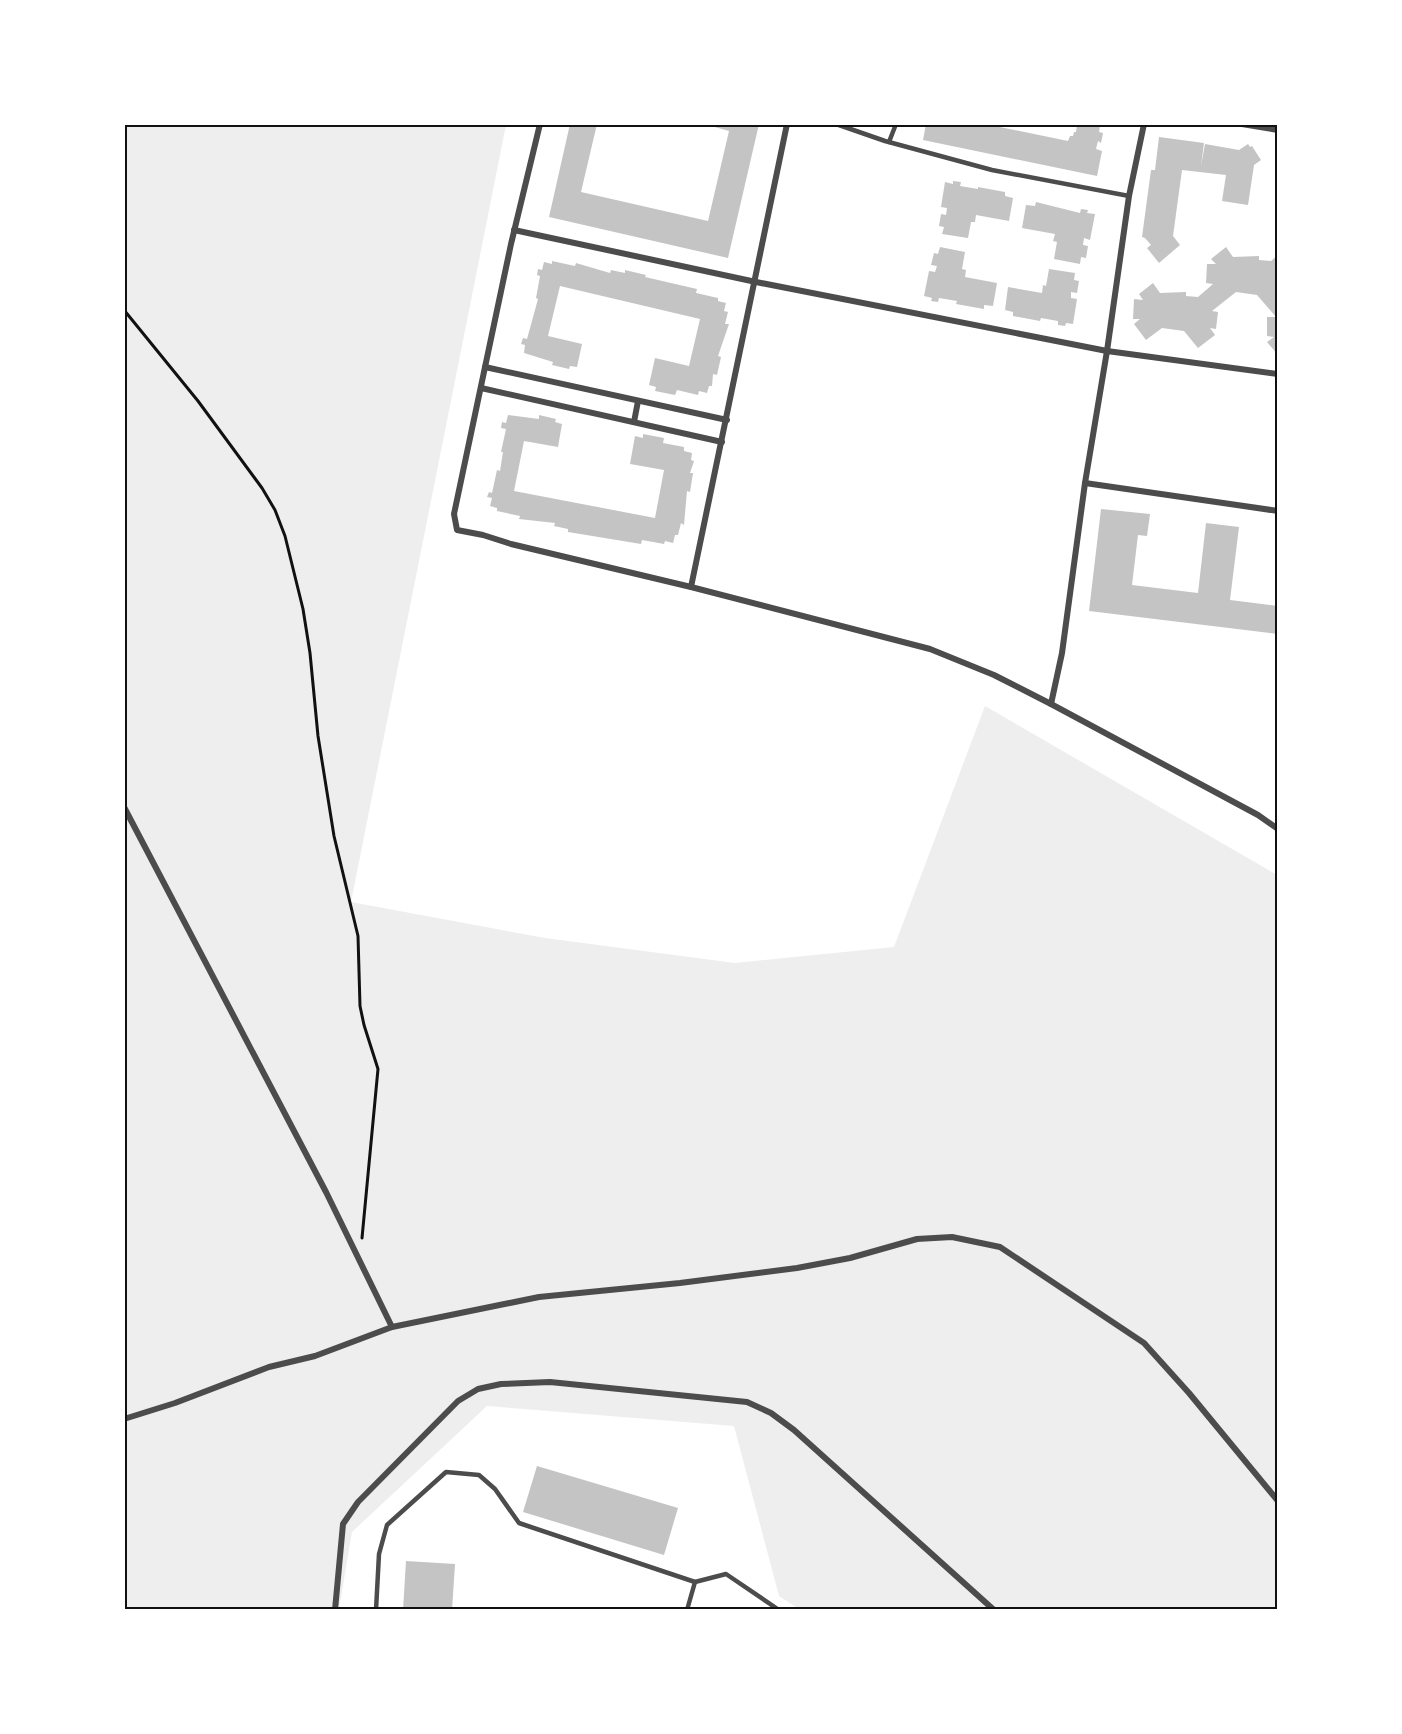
<svg xmlns="http://www.w3.org/2000/svg" width="1402" height="1734" font-family="Helvetica,sans-serif">
<style>
.green{fill:#eee}
.building{fill:#c4c4c4}
.lines{fill:none;stroke-linecap:round;stroke-linejoin:round}
.path{stroke:#111;stroke-width:3}
.service{stroke:#4c4c4c;stroke-width:4.5}
.minor{stroke:#4c4c4c;stroke-width:6}
.neatline{fill:none;stroke:#111;stroke-width:2}
</style>
<rect width="100%" height="100%" fill="#fff"/>
<!-- green -->
<path class="green" d="M125 125H506L351 902 545 938 735 963 894 947 985 706 1277 875V1609H799L779 1596 734 1426 487 1406 352 1532 339 1609 125 1610Z"/>
<!-- building -->
<g class="building">
<path d="M570 124H597L581 192 708 221 729 131 704 124H759L728 258 549 217Z"/>
<path d="M926 124H985L1068 141 1070 136H1073L1074 132H1076L1077 124 1100 125 1099 132 1103 133 1101 143 1098 141 1096 149 1102 151 1097 176 923 140Z"/>
<path d="M1159 137 1204 143 1201 166 1205 144 1239 150 1248 144 1250 147 1252 146 1261 160 1254 165 1248 205 1222 201 1226 175 1182 170 1173 236 1180 245 1159 263 1147 248 1151 245 1145 238 1142 237 1151 170H1155Z"/>
<path d="M953 181 961 182 960 186 978 189V187L1005 192V196L1013 198 1009 221 976 215 975 222H971L968 238 942 234 944 227 939 226 941 214 946 215 947 208 941 207 945 182 953 184Z"/>
<path d="M1036 202 1080 213 1081 209 1088 210 1087 213 1095 214 1090 240 1084 238 1083 245 1088 246 1086 258 1081 257 1080 264 1054 259 1057 242 1053 241 1055 234 1022 228 1026 205 1035 206Z"/>
<path d="M940 247 965 252 962 269 966 270 965 277 997 283 993 306 984 305V309L956 304 957 301 939 298 938 302 931 301 932 298 924 296 929 271 935 272 937 266 931 265 934 253 938 254Z"/>
<path d="M1226 247 1233 257 1259 256V260L1271 261 1278 255V355L1267 342 1274 337 1267 336V317H1276L1257 295 1236 292 1212 311 1218 312 1216 329 1210 328 1215 335 1198 348 1184 331 1162 328 1146 340 1134 324 1140 319H1133L1134 299 1143 300 1139 294 1153 283 1160 293 1186 292V296L1198 297 1213 284 1206 283 1207 264H1216L1211 259Z"/>
<path d="M552 261 575 266 576 263 610 273 611 270 625 273V270L646 275 645 277 697 289 696 293 718 298V301L726 303 724 311 728 312 725 324H729L718 356 721 357 717 375 713 374 712 386H709L707 393 699 391 698 395 677 390 675 395 655 391 656 387 649 385 655 358 689 366 700 319 560 286 548 336 582 344 577 367 570 366 569 369 552 365 553 362 524 353 525 345 521 344 523 338 527 339 538 299 536 298 540 276 537 275 538 269 542 270 544 262 552 264Z"/>
<path d="M1049 269 1075 273 1074 280 1079 281 1077 293 1071 292V298L1077 299 1073 324 1066 323 1065 326 1058 325V321L1041 318 1040 321 1013 316V312L1005 310 1008 287 1042 293 1043 285 1046 286Z"/>
<path d="M508 415 539 419V415L556 419 555 422 562 424 558 447 524 441 514 491 655 518 664 470 630 464 635 436 643 438V434L664 438 663 443 684 447V451L692 453 691 460 694 461 690 473H693L690 492 687 491 684 525 681 523 678 535H675L673 543 665 541 664 544 642 540 641 544 568 532V529L554 526 555 523 519 519 520 516 497 511V508L490 506 492 498 487 497 489 492 492 493 497 470 500 471 503 452H501L506 429 501 428 502 422 506 423Z"/>
<path d="M1101 509 1150 514 1147 536 1138 535 1132 585 1198 593 1206 523 1239 527 1230 600 1278 606V634L1089 611Z"/>
<path d="M537 1466 678 1508 664 1555 523 1512Z"/>
<path d="M406 1561 455 1564 452 1610H403Z"/>
</g>
<g class="lines">
<!-- path -->
<path class="path" d="M124 310 198 401 262 488 275 510 285 536 303 609 310 653 318 736 334 836 358 936 360 1006 364 1025 378 1069 362 1238"/>
<!-- service -->
<g class="service">
<path d="M836 124 885 141 992 170 1129 196"/>
<path d="M889 142 896 124"/>
<path d="M376 1610 379 1554 387 1525 446 1472 479 1475 495 1489 519 1523 695 1582 726 1574 779 1610"/>
<path d="M687 1610 695 1582"/>
</g>
<!-- minor -->
<g class="minor">
<path d="M540 124 511 244 454 514 457 530 483 535 511 544 691 587 930 649 994 675 1051 704 1258 815 1278 829"/>
<path d="M1242 124 1278 130"/>
<path d="M514 230 756 282 1107 351 1278 374"/>
<path d="M485 367 727 420"/>
<path d="M481 388 722 442"/>
<path d="M634 422 638 401"/>
<path d="M1085 483 1278 511"/>
<path d="M691 587 787 124"/>
<path d="M1051 704 1062 653 1085 483 1107 351 1129 196 1144 124"/>
<path d="M124 807 326 1192 392 1327"/>
<path d="M124 1419 175 1403 269 1367 315 1356 392 1327 539 1297 680 1283 797 1268 850 1258 917 1239 952 1237 1000 1247 1144 1343 1189 1393 1278 1501"/>
<path d="M335 1610 343 1524 358 1502 458 1401 478 1389 501 1384 550 1382 747 1402 771 1413 794 1430 994 1610"/>
</g>
</g>
<!-- border -->
<rect width="1402" height="1734" fill="none" stroke="#ffffff" stroke-width="252"/>
<rect x="126" y="126" width="1150" height="1482" class="neatline"/>
</svg>
